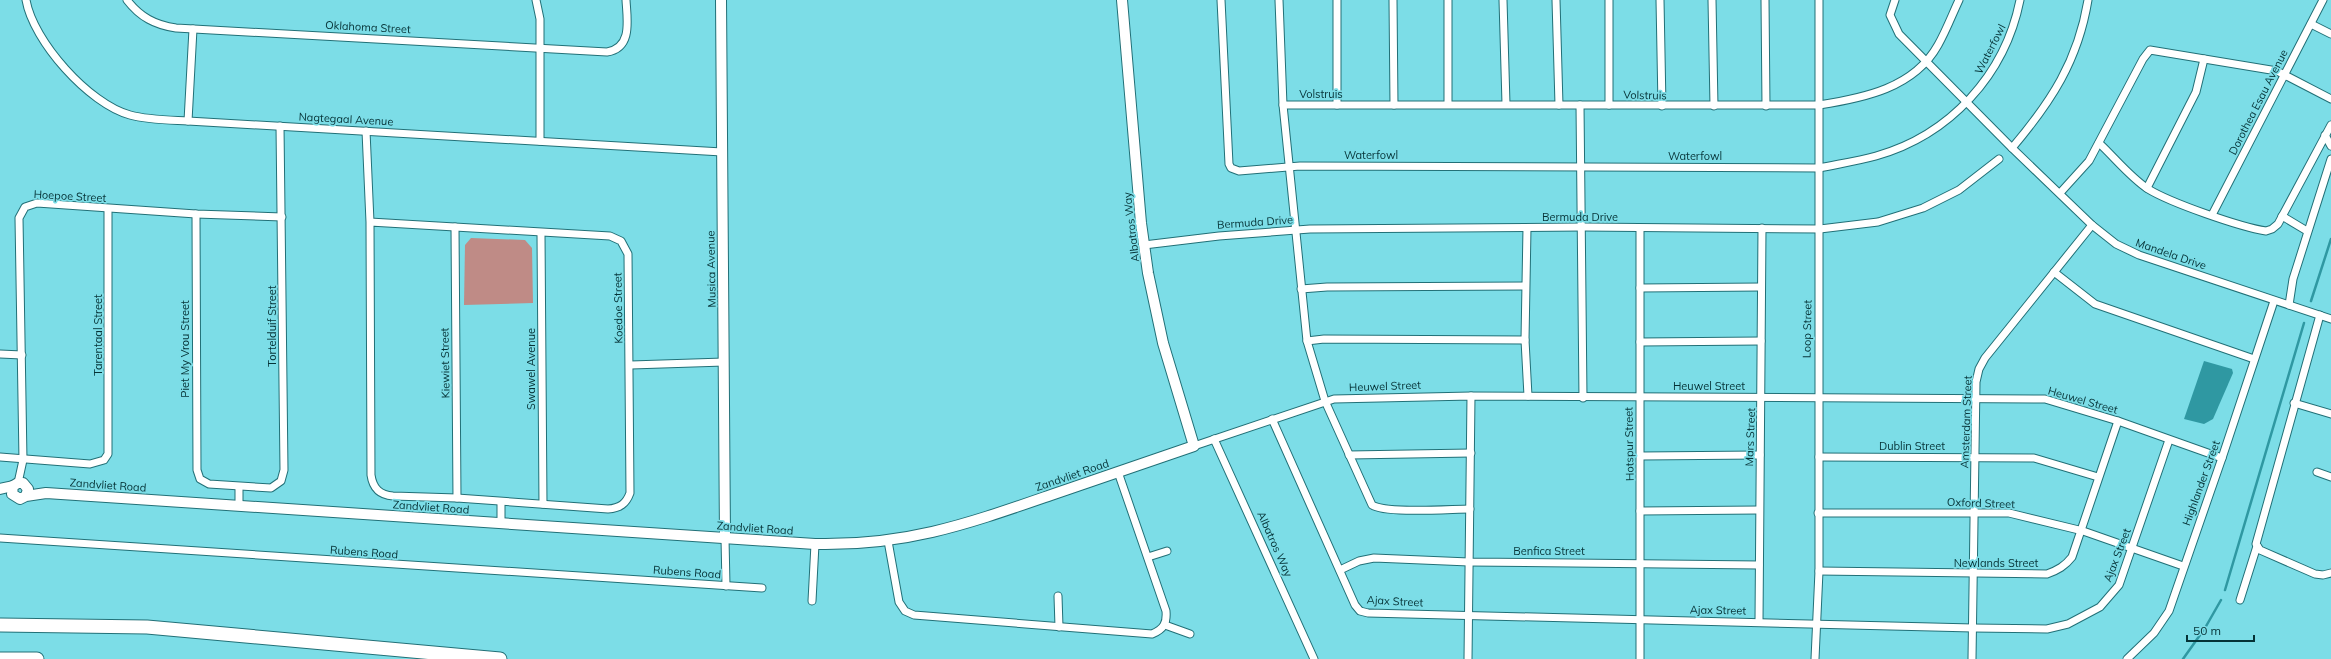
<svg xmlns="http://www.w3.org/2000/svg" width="2331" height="659" font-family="Mulish,sans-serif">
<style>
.green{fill:#bf8b86}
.water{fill:#2f98a2}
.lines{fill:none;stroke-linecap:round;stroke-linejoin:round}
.stream{stroke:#2f98a2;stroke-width:2.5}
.street-casing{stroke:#227077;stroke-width:9}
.secondary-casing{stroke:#227077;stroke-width:12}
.highway-casing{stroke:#227077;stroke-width:15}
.street{stroke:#fff;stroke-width:7}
.secondary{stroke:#fff;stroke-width:10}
.highway{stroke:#fff;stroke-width:13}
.labels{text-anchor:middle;stroke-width:3.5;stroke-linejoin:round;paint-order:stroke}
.street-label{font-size:11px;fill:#053236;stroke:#7cdde7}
</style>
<rect width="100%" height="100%" fill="#7cdde7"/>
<!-- green -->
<path class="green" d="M471 238 525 240 532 248 533 303 464 305 465 245Z"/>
<!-- water -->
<path class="water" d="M2204 361 2232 369 2233 373 2213 419 2204 424 2184 419Z"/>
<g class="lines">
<!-- stream -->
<g class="stream">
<path d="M2311 301 2331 239"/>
<path d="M2225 590 2304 323"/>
<path d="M2183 659 2205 628 2221 600"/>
</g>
<defs>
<g id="street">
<path d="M26 0C33 41 89 104 130 115 148 120 169 120 188 121L722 152"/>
<path d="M127 0C140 17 155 25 176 28L607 52C633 48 627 19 626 0"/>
<path d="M536 0 540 19V141"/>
<path d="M1221 0 1229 164 1231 168 1239 171 1300 166 1819 168C1838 164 1858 161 1876 156 1950 135 2005 75 2020 0"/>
<path d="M1279 0 1283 105 1307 341 1325 401 1372 505C1386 514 1451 509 1470 509"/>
<path d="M1393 0 1394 105"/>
<path d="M1448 0V104"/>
<path d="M1503 0 1506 104"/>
<path d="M1556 0 1559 105"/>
<path d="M1609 0V105"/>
<path d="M1660 0 1662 106"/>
<path d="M1712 0 1714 106"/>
<path d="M1765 0 1766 106"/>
<path d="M1895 0 1890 15 1899 34 2012 148 2092 225 2116 244 2139 255 2331 319"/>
<path d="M2311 24 2331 34"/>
<path d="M1283 105H1819C1864 98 1914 88 1938 45 1946 31 1952 15 1959 0"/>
<path d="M1337 105V0"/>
<path d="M1580 105 1583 398"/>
<path d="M188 121 193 29"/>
<path d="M366 131 370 222 371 475C373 489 380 495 393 496L457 498 608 509C620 508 626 504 630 493L628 254 621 241 610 236 370 222"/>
<path d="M2325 135 2331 146"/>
<path d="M2099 143C2115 158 2130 177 2148 189 2171 203 2240 227 2266 231L2272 229 2278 224 2331 125"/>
<path d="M2012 148C2051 102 2078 61 2088 0"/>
<path d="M2147 188 2196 92 2204 59"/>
<path d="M2060 193 2089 161 2143 59 2150 50 2277 71 2331 99"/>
<path d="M196 214 197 470 200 479 209 484 271 488 281 481 284 470 280 126"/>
<path d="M2212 215 2323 0"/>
<path d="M2282 216 2307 231"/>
<path d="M455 227 457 498"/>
<path d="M1527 228 1525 340 1528 396"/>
<path d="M541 234 543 504"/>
<path d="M1144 245 1219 236 1310 229 1583 227 1820 229 1878 222 1923 208 1959 190 1999 159"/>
<path d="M2054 272 2095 304 2254 359"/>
<path d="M1640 288 1761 287"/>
<path d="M1301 289 1327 287 1525 286"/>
<path d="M2289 305 2293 279 2331 159"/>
<path d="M2320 315 2256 544 2260 550 2315 574 2323 575 2331 573"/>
<path d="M1307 341 1324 339 1525 340"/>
<path d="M1640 342 1761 341"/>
<path d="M0 354 22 355"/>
<path d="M631 365 724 362"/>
<path d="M2294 403 2331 414"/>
<path d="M1272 419 1355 605 1360 611 1368 613 1973 628 2047 629 2068 624 2100 607 2119 585 2169 440"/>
<path d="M1214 439 1314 659"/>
<path d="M1194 446 1334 399 1471 396 2045 399 2118 421 2222 458"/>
<path d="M1349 455 1471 453"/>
<path d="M1641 456 1760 455"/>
<path d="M0 457 90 464 104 460 108 454V209"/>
<path d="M1819 457 2034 458 2098 477"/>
<path d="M2317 472 2331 477"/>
<path d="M18 483 23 460 19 218 25 207 37 203 196 214 282 217"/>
<path d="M501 502V523"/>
<path d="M239 506V487"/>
<path d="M1640 511 1759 510"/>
<path d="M1818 513H2009L2083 531 2183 566"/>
<path d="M0 538 762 588"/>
<path d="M725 538 726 586"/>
<path d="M888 541 899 602 905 611 914 615 1152 634C1164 629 1167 623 1166 611L1118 472"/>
<path d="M1148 557 1167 551"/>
<path d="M1340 570 1359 561 1374 558 1469 562 1759 565"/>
<path d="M1819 571 2047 574C2058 570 2065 566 2072 557L2118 421"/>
<path d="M1058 596 1059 627"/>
<path d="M2240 600 2257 546"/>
<path d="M812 601 815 544"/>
<path d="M1759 622 1762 228"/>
<path d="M1165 625 1190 634"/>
<path d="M1468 659 1471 396"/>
<path d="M1640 659V228"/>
<path d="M1815 659 1819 571V0"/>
<path d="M1972 659 1976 382 1979 369 1985 358 2092 225"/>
<path d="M2127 659 2154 633 2169 611 2222 458 2274 301"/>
</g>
<g id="secondary">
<path d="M721 0 725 538"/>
<path d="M0 489 13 486"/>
<path d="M26 496 28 489 23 483H18L13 486 12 494 20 499 26 496 46 493 815 544C906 546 967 524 1051 495 1099 479 1146 462 1194 446L1163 343 1148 273 1141 223 1122 0"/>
</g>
<g id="highway">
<path d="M0 625 147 627 500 659"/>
<path d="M0 659H37"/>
</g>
</defs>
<!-- street casing -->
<use href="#street" class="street-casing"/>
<!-- secondary casing -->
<use href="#secondary" class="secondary-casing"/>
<!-- highway casing -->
<use href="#highway" class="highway-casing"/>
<!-- street -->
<use href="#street" class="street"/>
<!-- secondary -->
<use href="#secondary" class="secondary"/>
<!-- highway -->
<use href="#highway" class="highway"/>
</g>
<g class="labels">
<!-- street labels -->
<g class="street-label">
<text transform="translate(368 27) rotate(3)" y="4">Oklahoma Street</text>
<text transform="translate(1990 49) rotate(-63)" y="4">Waterfowl</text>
<text x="1321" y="98">Volstruis</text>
<text transform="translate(1645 95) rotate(1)" y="4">Volstruis</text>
<text transform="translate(2258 102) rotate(-63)" y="4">Dorothea Esau Avenue</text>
<text transform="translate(346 119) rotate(3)" y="4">Nagtegaal Avenue</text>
<text x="1371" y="159">Waterfowl</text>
<text x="1695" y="160">Waterfowl</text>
<text transform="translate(70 196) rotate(3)" y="4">Hoepoe Street</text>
<text x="1580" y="221">Bermuda Drive</text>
<text transform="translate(1255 222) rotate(-4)" y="4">Bermuda Drive</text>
<text transform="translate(1131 227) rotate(-97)" y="4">Albatros Way</text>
<text transform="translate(2171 254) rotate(19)" y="4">Mandela Drive</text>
<text transform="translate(711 269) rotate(-91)" y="4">Musica Avenue</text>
<text transform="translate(618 308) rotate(-91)" y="4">Koedoe Street</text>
<text transform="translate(272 326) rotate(-90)" y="4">Tortelduif Street</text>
<text transform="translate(1807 329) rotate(-89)" y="4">Loop Street</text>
<text transform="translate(98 335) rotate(-90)" y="4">Tarentaal Street</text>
<text transform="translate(185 349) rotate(-90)" y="4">Piet My Vrou Street</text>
<text transform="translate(445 363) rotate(-91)" y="4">Kiewiet Street</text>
<text transform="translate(531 369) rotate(-90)" y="4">Swawel Avenue</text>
<text transform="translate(1385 386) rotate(-2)" y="4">Heuwel Street</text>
<text x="1709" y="390">Heuwel Street</text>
<text transform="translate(2083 400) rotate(16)" y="4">Heuwel Street</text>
<text transform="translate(1966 422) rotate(-88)" y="4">Amsterdam Street</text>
<text transform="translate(1750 437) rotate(-88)" y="4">Mars Street</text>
<text transform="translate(1629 444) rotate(-91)" y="4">Hotspur Street</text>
<text x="1912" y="450">Dublin Street</text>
<text transform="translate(1072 475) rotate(-19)" y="4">Zandvliet Road</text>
<text transform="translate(2201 483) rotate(-70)" y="4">Highlander Street</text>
<text transform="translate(108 485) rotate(4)" y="4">Zandvliet Road</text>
<text transform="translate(1981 503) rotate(2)" y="4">Oxford Street</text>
<text transform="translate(431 507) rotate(4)" y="4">Zandvliet Road</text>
<text transform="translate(755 528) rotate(4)" y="4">Zandvliet Road</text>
<text transform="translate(1275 544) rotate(66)" y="4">Albatros Way</text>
<text x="1549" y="555">Benfica Street</text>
<text transform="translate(364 552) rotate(4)" y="4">Rubens Road</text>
<text transform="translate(2117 555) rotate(-69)" y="4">Ajax Street</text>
<text x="1996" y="567">Newlands Street</text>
<text transform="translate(687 572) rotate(4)" y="4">Rubens Road</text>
<text transform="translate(1395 601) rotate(3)" y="4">Ajax Street</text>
<text transform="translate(1718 610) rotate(1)" y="4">Ajax Street</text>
</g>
</g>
<!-- scale -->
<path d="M2187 635v6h67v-6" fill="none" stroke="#053236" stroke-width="2"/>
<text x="2193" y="635" font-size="12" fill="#053236" stroke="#7cdde7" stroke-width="3" paint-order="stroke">50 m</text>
</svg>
